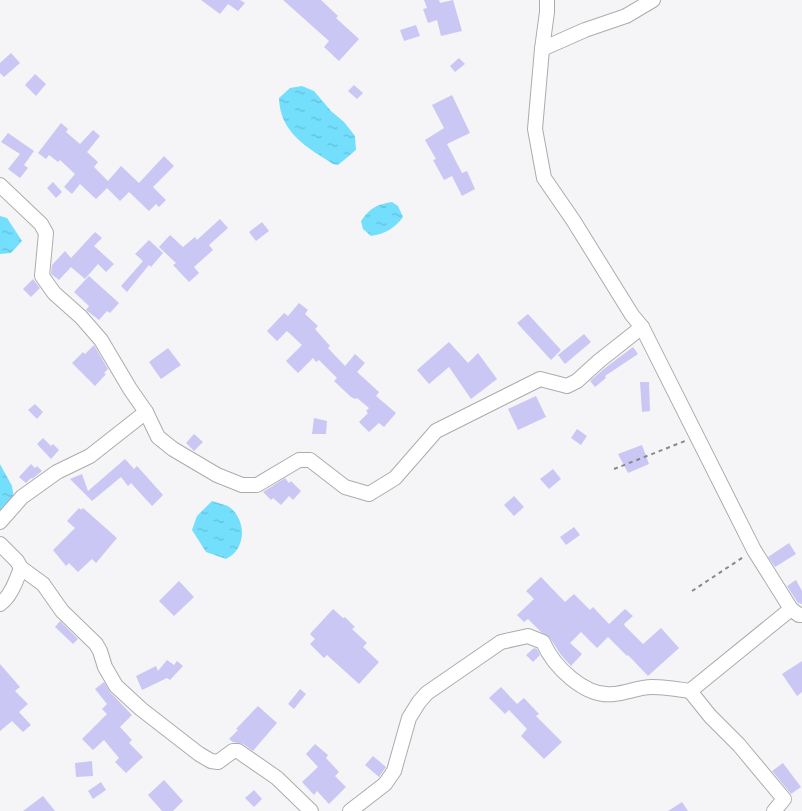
<svg xmlns="http://www.w3.org/2000/svg" width="802" height="811" font-family="Barlow,sans-serif">
<style>
.water{fill:url(#water-ripples)}
.building{fill:#cac7f5}
.lines{fill:none;stroke-linecap:round;stroke-linejoin:round}
.minor-casing{stroke:#acacad;stroke-width:16}
.path{stroke:#89898a;stroke-width:2;stroke-dasharray:4 4;stroke-linecap:butt}
.minor{stroke:#fff;stroke-width:14}
</style>
<defs>
<pattern id="water-ripples" width="26" height="14" patternUnits="userSpaceOnUse" patternTransform="scale(1.25)"><rect width="26" height="14" fill="#73dffc"/><path d="M2 4q2-2 4 0t4 0M15 11q2-2 4 0t4 0" fill="none" stroke="#63bed7"/></pattern>
</defs>
<rect width="100%" height="100%" fill="#f5f5f7"/>
<!-- water -->
<g class="water">
<path d="M302 86 314 91 331 111 344 122 355 136 356 150 338 165 333 164C307 147 280 133 279 98L290 88Z"/>
<path d="M392 202 398 206 403 217C395 228 385 234 371 236L363 229 361 221C371 207 376 205 392 202Z"/>
<path d="M0 216 7 218 22 241 11 253 0 254Z"/>
<path d="M0 464 12 486 14 499 0 512Z"/>
<path d="M212 501C217 503 223 504 228 506 247 519 247 549 226 559L206 552 192 530 197 516Z"/>
</g>
<!-- building -->
<g class="building">
<path d="M201 0H240L245 3 238 11 228 4 220 14Z"/>
<path d="M283 0H321L338 16 336 18 359 39 339 61 324 47 329 41Z"/>
<path d="M424 0H439L440 3 453 0 462 31 441 36 437 20 428 23 423 9 427 8Z"/>
<path d="M416 25 420 36 404 41 400 30Z"/>
<path d="M11 53 20 63 4 77 0 73V63Z"/>
<path d="M459 58 465 64 455 72 450 66Z"/>
<path d="M35 74 46 84 36 96 25 85Z"/>
<path d="M354 85 363 93 357 99 348 91Z"/>
<path d="M452 95 470 133 447 144 462 173 467 171 475 189 462 196 452 176 444 180 433 160 436 159 425 140 444 128 432 105Z"/>
<path d="M61 123 68 129 66 132 80 144 93 130 100 136 87 152 98 162 94 167 108 181 121 166 139 183 164 156 174 166 153 187 166 200 159 207 156 204 149 211 129 192 120 201 107 188 96 199 80 184 72 194 64 187 75 174 60 160 58 162 49 155 46 159 38 153Z"/>
<path d="M8 133 34 151 24 165 28 168 20 178 8 169 20 154 1 142Z"/>
<path d="M53 182 62 192 56 198 47 188Z"/>
<path d="M220 219 228 228 209 245 213 250 194 267 199 273 189 282 173 265 176 263 159 247 170 235 183 247 195 237 197 240Z"/>
<path d="M262 222 269 231 256 241 249 232Z"/>
<path d="M95 232 102 238 94 246 114 264 106 272 98 264 85 279 71 267 59 280 51 274 52 265 65 251 71 258Z"/>
<path d="M149 240 163 253 151 267 149 265 127 292 121 286 143 261 135 254Z"/>
<path d="M89 276 119 303 110 313 107 311 99 320 86 310 89 306 74 292Z"/>
<path d="M33 279 40 288 31 297 23 289Z"/>
<path d="M299 303 308 310 305 314 318 326 315 329 330 346 328 348 345 366 355 354 365 363 357 372 379 392 376 396 396 413 384 427 379 423 369 432 359 422 368 413 366 411 369 408 357 398 355 399 351 397 334 381 337 378 319 360 316 362 313 358 298 373 286 361 302 345 287 331 277 341 267 331 284 313 288 316Z"/>
<path d="M528 314 561 350 551 360 517 323Z"/>
<path d="M584 334 591 342 565 364 558 355Z"/>
<path d="M449 342 468 363 478 353 497 379 471 399 449 367 429 384 417 370Z"/>
<path d="M94 345 108 369 104 373 106 374 95 386 72 363 83 352 85 354Z"/>
<path d="M633 347 638 354 605 376 606 378 595 387 590 381 605 368Z"/>
<path d="M168 348 181 365 161 379 149 362Z"/>
<path d="M640 382H649L650 411 642 412Z"/>
<path d="M536 396 546 417 518 430 508 409Z"/>
<path d="M35 404 43 412 37 419 28 410Z"/>
<path d="M314 418 327 421 326 434H312Z"/>
<path d="M577 429 587 436 581 445 571 438Z"/>
<path d="M194 434 203 442 194 451 186 443Z"/>
<path d="M43 438 51 446 53 444 59 450 51 459 37 444Z"/>
<path d="M642 445 649 464 628 473 618 454Z"/>
<path d="M125 459 134 469 137 466 163 495 152 506 131 483 128 486 121 477 92 501 70 479 82 474 88 491Z"/>
<path d="M31 464 35 468 37 466 42 471 32 479 31 478 26 483 19 477Z"/>
<path d="M553 469 561 479 549 489 540 479Z"/>
<path d="M285 478 289 483 291 481 301 491 293 500 289 496 281 505 273 498 271 500 263 492Z"/>
<path d="M514 496 524 507 514 516 504 505Z"/>
<path d="M79 508 81 510 83 508 117 538 96 563 92 559 78 572 69 563 66 566 53 550 75 528 67 521Z"/>
<path d="M574 527 580 535 566 545 560 537Z"/>
<path d="M789 543 796 554 775 567 768 557Z"/>
<path d="M541 577 565 602 574 594 590 610 593 607 609 624 625 609 633 616 624 624 625 626 643 644 661 628 679 648 648 676 628 655 627 656 608 637 597 648 581 632 570 643 582 654 571 666 561 655 550 638 541 632 528 619 524 622 517 615 534 599 526 591Z"/>
<path d="M796 580 802 591V604L798 603 787 586Z"/>
<path d="M179 581 194 597 174 616 159 601Z"/>
<path d="M333 609 343 618 345 617 355 627 352 629 367 643 363 647 379 662 359 684 327 655 324 658 310 644 315 639 310 634Z"/>
<path d="M60 621 78 639 73 644 55 627Z"/>
<path d="M534 648 537 649 540 655 533 662 526 655Z"/>
<path d="M167 660 174 665 177 661 183 666 170 680 167 678 142 690 136 676 156 666 158 671Z"/>
<path d="M802 661V692L797 696 782 674Z"/>
<path d="M0 664 20 687 15 691 28 704 19 712 31 725 23 732 12 721 0 731Z"/>
<path d="M104 682 110 692 132 715 120 727 132 740 129 743 143 757 126 773 115 762 119 758 104 740 93 750 82 739 107 714 102 709 107 704 95 689Z"/>
<path d="M501 687 517 704 524 698 539 714 536 716 562 742 544 759 521 736 527 729 509 710 505 714 489 698Z"/>
<path d="M300 689 306 694 294 709 288 704Z"/>
<path d="M258 706 277 723 253 751 243 744 233 742 229 739 238 730 236 729Z"/>
<path d="M315 744 328 755 326 758 339 772 335 776 346 787 329 804 317 791 314 795 302 782 318 767 306 754Z"/>
<path d="M373 756 386 767 379 777 365 765Z"/>
<path d="M92 761 93 776 76 777 75 763Z"/>
<path d="M783 763 801 787 791 794 772 771Z"/>
<path d="M164 780 183 801 173 811H162L148 795Z"/>
<path d="M101 782 106 790 93 799 88 791Z"/>
<path d="M254 790 262 799 254 807 245 798Z"/>
<path d="M43 796 55 811H23Z"/>
<path d="M682 802 688 811H668Z"/>
</g>
<g class="lines">
<defs>
<g id="minor">
<path d="M653 0 626 16 585 30 542 49 535 129 544 178 573 220 632 315 642 327 754 550 791 609 799 615H802"/>
<path d="M542 49 547 12V0"/>
<path d="M0 185 41 224 46 233 42 276 54 293 81 317 101 340 130 389 146 412 158 437 173 449 217 475 242 485H257L299 460H310L345 487 369 494 395 478 436 431 540 379 567 386 577 381 599 361 642 327"/>
<path d="M0 522 22 497 57 472 90 456 146 412"/>
<path d="M0 544 17 561 21 568"/>
<path d="M0 604C11 596 16 581 21 568L43 584 62 611 96 644 100 651 105 667 116 686 141 709 199 754 211 761 218 762 233 751H238L277 778 311 811"/>
<path d="M350 811 385 784 394 771 409 718 419 702 427 693 501 642 528 636 543 642C553 666 585 698 614 694 626 693 639 687 652 687 664 687 677 689 690 691"/>
<path d="M774 811 784 799 739 745 710 716 690 691 791 609"/>
</g>
</defs>
<!-- minor casing -->
<use href="#minor" class="minor-casing"/>
<!-- path -->
<g class="path">
<path d="M614 469 685 441"/>
<path d="M692 591 745 556"/>
</g>
<!-- minor -->
<use href="#minor" class="minor"/>
</g>
</svg>
